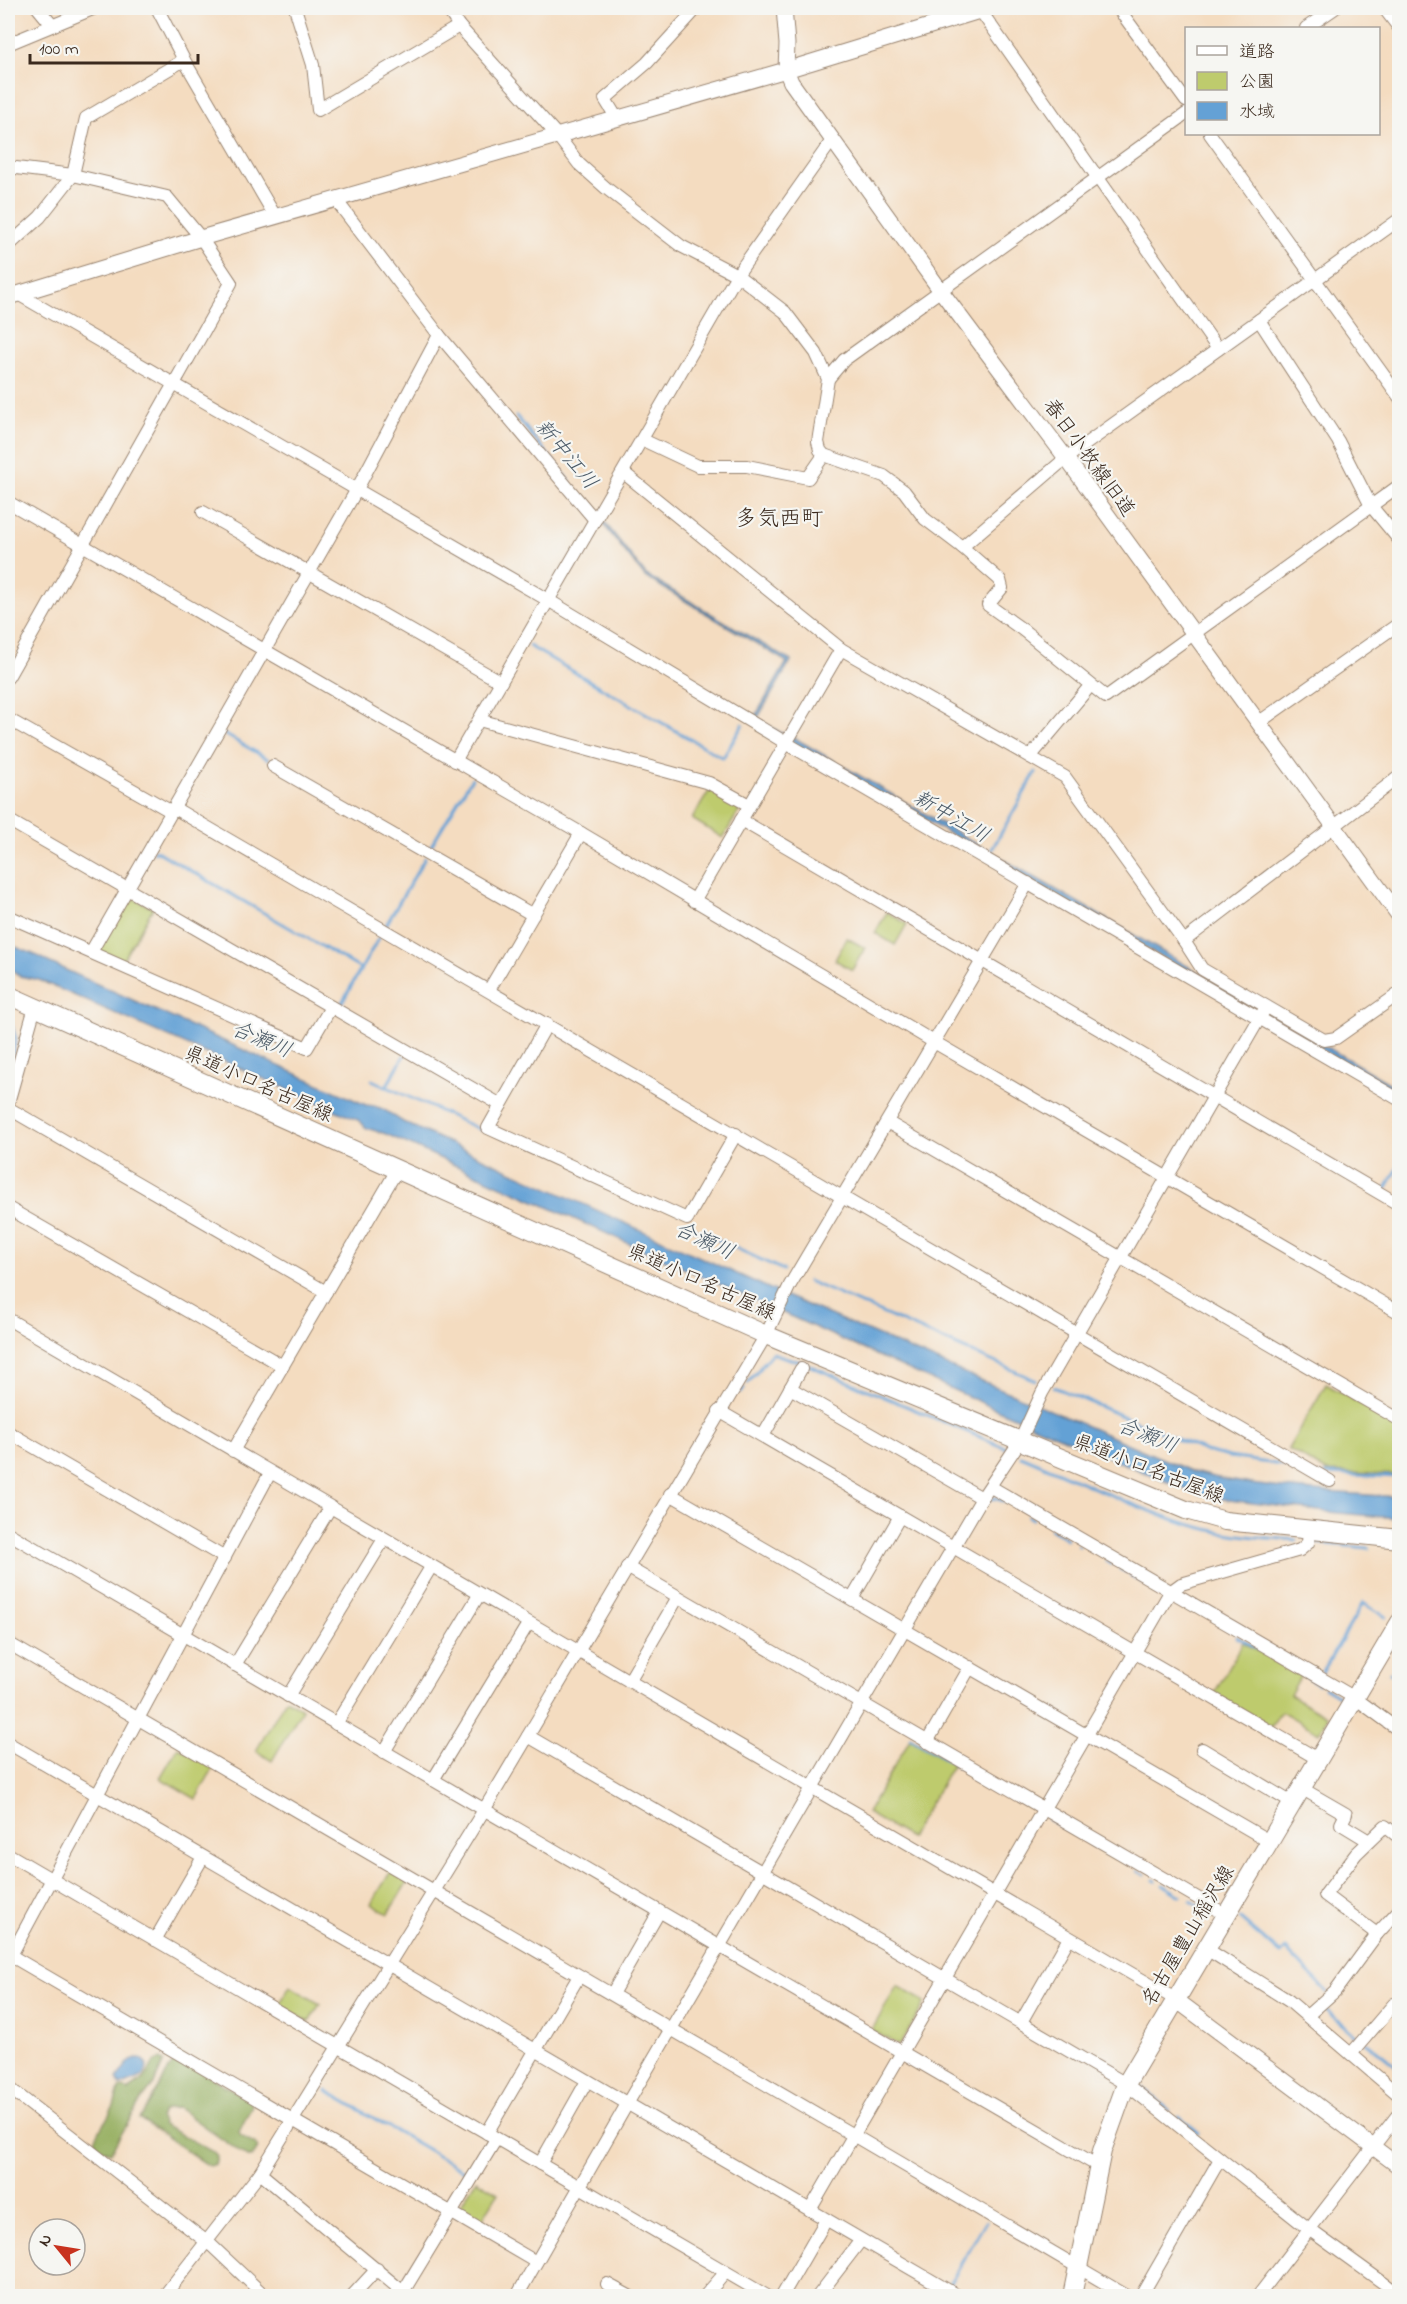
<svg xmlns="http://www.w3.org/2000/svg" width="1407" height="2304" font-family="'Indie Flower','Klee One',sans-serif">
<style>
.green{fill:#becb6d;stroke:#7c7a46;stroke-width:1.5}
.forest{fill:#96af60;stroke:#686c3f;stroke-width:1.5}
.water{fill:#64a1d5;stroke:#50667a;stroke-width:1.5}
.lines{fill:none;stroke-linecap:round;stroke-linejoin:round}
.stream{stroke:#64a1d5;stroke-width:3}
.minor-casing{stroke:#98836f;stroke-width:14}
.tertiary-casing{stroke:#98836f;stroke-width:17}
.secondary-casing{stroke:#98836f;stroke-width:20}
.minor{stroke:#fff;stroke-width:12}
.tertiary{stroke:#fff;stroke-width:15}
.secondary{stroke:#fff;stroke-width:18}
.labels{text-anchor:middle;stroke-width:4.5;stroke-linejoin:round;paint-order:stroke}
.street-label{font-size:20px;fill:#3b2a1e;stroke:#f6f6f2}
.water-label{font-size:21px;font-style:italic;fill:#4b5a67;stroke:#f6f6f2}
.quarter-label{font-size:22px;fill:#3b2a1e;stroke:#f6f6f2}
</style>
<rect width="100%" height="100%" fill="#f6f6f2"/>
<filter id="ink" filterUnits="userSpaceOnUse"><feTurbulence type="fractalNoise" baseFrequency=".0167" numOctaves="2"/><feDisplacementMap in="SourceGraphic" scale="12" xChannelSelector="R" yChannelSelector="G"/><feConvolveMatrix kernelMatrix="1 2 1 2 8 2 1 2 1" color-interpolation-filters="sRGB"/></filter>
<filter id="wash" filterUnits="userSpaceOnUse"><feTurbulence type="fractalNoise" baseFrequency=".008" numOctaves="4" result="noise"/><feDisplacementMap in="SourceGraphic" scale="24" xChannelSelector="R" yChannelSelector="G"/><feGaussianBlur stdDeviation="1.35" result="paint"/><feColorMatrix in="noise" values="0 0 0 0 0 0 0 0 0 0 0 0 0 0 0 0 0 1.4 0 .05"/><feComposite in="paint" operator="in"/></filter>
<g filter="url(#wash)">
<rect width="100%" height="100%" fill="#f4dcc0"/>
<!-- green -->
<g class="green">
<path d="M711 788 740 805 741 808 723 838 692 819Z"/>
<path d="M128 896 153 908 122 961 101 952 99 947Z"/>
<path d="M887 912 907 924 895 945 875 933Z"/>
<path d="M847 938 865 948 852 970 835 960Z"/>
<path d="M1326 1384 1399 1426V1475L1327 1472 1288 1449Z"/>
<path d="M1243 1642 1301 1675 1290 1695 1328 1717 1319 1733 1281 1711 1271 1727 1214 1694Z"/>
<path d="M286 1699 302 1709 272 1761 256 1751Z"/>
<path d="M910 1739 953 1764 910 1838 867 1813Z"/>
<path d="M178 1747 213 1768 196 1799 160 1778Z"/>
<path d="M391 1871 408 1881 388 1914 371 1904Z"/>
<path d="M290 1986 320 2004 309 2022 279 2005Z"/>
<path d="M897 1986 925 2002 901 2044 897 2045 872 2030Z"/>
<path d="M476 2180 498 2193 480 2223 461 2212 460 2206Z"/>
</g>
<!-- forest -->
<g class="forest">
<path d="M160 2059 164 2061 154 2084 140 2102 111 2152C102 2150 98 2148 95 2139L114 2106 119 2089 123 2088 128 2090C141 2082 148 2075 154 2062Z"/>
<path d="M180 2059 251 2101 252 2105 239 2132 241 2136 256 2144 258 2148 252 2158 247 2157 178 2108C168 2108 163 2108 160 2118L163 2125 213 2152 217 2157 215 2164 209 2166 140 2119 174 2061Z"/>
</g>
<!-- water -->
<g class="water">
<path d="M602 519 646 575 791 661 757 719 781 733H786L1399 1089V1095L753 720 787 662 645 577 600 520Z"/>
<path d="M8 944C21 950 34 952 46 961L366 1105C381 1105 390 1114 403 1122L777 1292 1193 1472C1259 1490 1331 1492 1399 1497V1518C1356 1515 1313 1511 1270 1505 1241 1502 1212 1499 1184 1489L1018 1419 386 1134 366 1128 360 1121 39 980 19 976 8 965Z"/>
<path d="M136 2058C145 2059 151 2067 143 2075 138 2080 126 2083 120 2086L117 2078 127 2064Z"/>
</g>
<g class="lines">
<!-- stream -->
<g class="stream">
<path d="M516 416 570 482"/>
<path d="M529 646 723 758 743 724"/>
<path d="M224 734 268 759"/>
<path d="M274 760 317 784"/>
<path d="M429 849 472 778"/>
<path d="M991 851 1036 772"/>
<path d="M154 852 155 850 361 969 381 934"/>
<path d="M386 925 425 858"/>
<path d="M340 1006 361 969"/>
<path d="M8 1014 16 1039 8 1067"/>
<path d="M372 1080 481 1130"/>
<path d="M386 1087 404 1056"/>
<path d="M1385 1190 1400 1165"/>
<path d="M684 1224 783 1270"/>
<path d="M808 1281 1035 1380"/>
<path d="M748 1383 772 1353 806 1364 1006 1448"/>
<path d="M1054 1387 1205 1451 1229 1457 1295 1467"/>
<path d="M741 1392 744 1388"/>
<path d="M1021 1456C1082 1481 1151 1517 1215 1531 1242 1537 1270 1538 1297 1540"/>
<path d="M1326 1474 1400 1477"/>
<path d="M985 1504 989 1499 996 1498 1004 1502"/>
<path d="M1028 1516 1033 1519"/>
<path d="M1051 1529 1067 1539"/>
<path d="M1316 1543 1369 1548"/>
<path d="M1078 1545 1079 1546"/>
<path d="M1106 1561 1111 1564"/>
<path d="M1120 1569 1126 1572"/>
<path d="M1130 1575 1144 1583"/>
<path d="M1237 1637 1271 1656"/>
<path d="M1274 1658 1319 1684"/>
<path d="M1390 1672 1400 1678"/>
<path d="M1322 1673 1363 1603 1386 1617"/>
<path d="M1325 1688 1340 1697"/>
<path d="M910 1738 950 1761"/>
<path d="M953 1763 959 1767"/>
<path d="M980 1779 994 1787"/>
<path d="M1001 1791 1011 1797"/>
<path d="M1016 1800 1018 1801"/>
<path d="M1048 1819 1073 1833"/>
<path d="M1091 1844 1101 1849"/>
<path d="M1104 1851 1110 1855"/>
<path d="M1138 1871 1145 1875"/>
<path d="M1154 1880 1156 1881"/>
<path d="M1163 1885 1181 1896"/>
<path d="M1190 1901 1211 1913"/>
<path d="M1240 1919 1281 1954 1286 1949 1327 1992"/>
<path d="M1323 2008 1360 2039"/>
<path d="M1366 2042 1400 2069"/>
<path d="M1141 2087 1169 2110"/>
<path d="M327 2091 470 2174"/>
<path d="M1179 2117 1198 2133"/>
<path d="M948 2286 986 2221"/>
<path d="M942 2296 943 2295"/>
</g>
</g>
</g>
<g filter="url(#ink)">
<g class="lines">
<defs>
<g id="minor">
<path d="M38 8 52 25"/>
<path d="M157 8 184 60 275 216"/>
<path d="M295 8 313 65 318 110 459 26"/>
<path d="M447 8 459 26 557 135 579 164 606 188 681 246 737 275 785 312 816 353 828 379 818 442 820 450 824 455 884 476 904 491 925 519 962 547 1000 580 1002 588 988 605 1023 630 1106 697 1400 485"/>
<path d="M940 8 952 19"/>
<path d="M1118 8 1186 101"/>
<path d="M1384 8 1400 29"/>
<path d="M980 10 1218 349"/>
<path d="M1306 28 1335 8"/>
<path d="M8 44 95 8"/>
<path d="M616 117 605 99 647 63 697 8"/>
<path d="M1210 134 1400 398"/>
<path d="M8 167 73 175 167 197 201 238 231 283 8 677"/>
<path d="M336 200 439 335 595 520"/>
<path d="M8 246 40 217 73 175 86 118 184 60"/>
<path d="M18 294 548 600 786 743 1400 1100"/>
<path d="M1259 320 1338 441 1371 506 1400 541"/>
<path d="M828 379 844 360 1186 114"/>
<path d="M643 440 698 466H747L808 478 824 455"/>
<path d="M624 473 841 649 1065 777 1184 941 1400 776"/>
<path d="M8 502 581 833 934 1042 1400 1313"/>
<path d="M203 512 501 682"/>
<path d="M962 547 1066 458 1400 219"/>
<path d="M8 719 172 812"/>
<path d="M479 720 709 783 749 805"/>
<path d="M1258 723 1400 623"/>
<path d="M1030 757 1090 686"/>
<path d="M455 761 737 275 833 139"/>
<path d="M273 766 533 915"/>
<path d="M174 808 1330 1481"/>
<path d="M8 820 501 1105 547 1024"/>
<path d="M741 820 1400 1205"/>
<path d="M694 901 841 649"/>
<path d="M8 916 307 1048 331 1007"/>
<path d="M1184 941 1202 969 1324 1040 1336 1038 1400 993"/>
<path d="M91 952 356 491 439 335"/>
<path d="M489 990 581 833"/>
<path d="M8 1103 35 1007"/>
<path d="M501 1105 488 1128 687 1219 736 1134"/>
<path d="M8 1108 326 1292"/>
<path d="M887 1122 1400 1420"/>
<path d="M8 1208 283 1366"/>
<path d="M8 1319 1175 1999"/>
<path d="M790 1388 982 1498"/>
<path d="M719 1411 1318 1759"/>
<path d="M8 1432 225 1558"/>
<path d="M763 1436 801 1369"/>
<path d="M233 1451 397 1170"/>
<path d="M991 1487 1355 1698 1400 1731"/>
<path d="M670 1494 1269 1841"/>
<path d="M8 1533 1098 2166"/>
<path d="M627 1567 1225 1914"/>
<path d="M852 1599 900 1516"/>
<path d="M8 1643 853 2135 1127 2296"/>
<path d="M235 1665 330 1508"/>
<path d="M629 1681 678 1597"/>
<path d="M288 1696 384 1539"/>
<path d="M336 1724 431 1567"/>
<path d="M528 1736 1126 2084 1310 2230 1400 2295"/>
<path d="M927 1742 970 1667"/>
<path d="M8 1743 958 2296"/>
<path d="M1202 1749 1292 1803"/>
<path d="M384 1752 479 1595"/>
<path d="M433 1780 528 1624"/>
<path d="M1301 1788 1346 1814 1341 1824 1369 1841"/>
<path d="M8 1854 767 2296"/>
<path d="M1377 1934 1325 1895 1356 1854 1385 1826 1400 1838"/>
<path d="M155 1940 203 1857"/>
<path d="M1205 1948 1289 2001 1400 2096"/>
<path d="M8 1954 536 2262"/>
<path d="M8 1961 270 1473"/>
<path d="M612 1994 659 1912"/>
<path d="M1307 2016 1335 1991 1377 1934 1400 1909"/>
<path d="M1021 2022 1069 1938"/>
<path d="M1351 2054 1394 2004 1400 2009"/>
<path d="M8 2087 212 2246 265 2296"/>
<path d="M487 2133 579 1976"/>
<path d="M540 2164 587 2081"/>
<path d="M260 2173 408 2296"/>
<path d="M810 2210 1170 1592 1181 1584 1300 1550 1308 1543 1309 1530"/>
<path d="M607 2284 629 2296"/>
<path d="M403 2292 496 2139"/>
<path d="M8 2295 9 2296"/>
<path d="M164 2296 260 2173 484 1810 766 1335 790 1285 1028 883"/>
<path d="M352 2296 377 2269"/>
<path d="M517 2296 627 2104 861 1704 982 1498 1020 1441 1042 1393 1266 1007"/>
<path d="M705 2296 725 2273"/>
<path d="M782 2296 826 2220"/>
<path d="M818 2296 861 2240"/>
<path d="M1141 2296 1220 2159"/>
<path d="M1258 2296 1400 2112"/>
</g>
<g id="tertiary">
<path d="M784 8 787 44 786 70 791 82 941 291 1066 458 1400 917"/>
<path d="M8 297 201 238 786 70 989 8"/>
<path d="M1175 1999 1400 2167"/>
</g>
<g id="secondary">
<path d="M8 995 766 1335 1186 1510 1225 1521 1400 1539"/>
<path d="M1072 2296 1102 2151 1126 2084 1400 1622"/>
</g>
</defs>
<!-- minor casing -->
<use href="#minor" class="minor-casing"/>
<!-- tertiary casing -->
<use href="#tertiary" class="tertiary-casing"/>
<!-- secondary casing -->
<use href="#secondary" class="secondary-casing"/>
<!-- minor -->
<use href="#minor" class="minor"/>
<!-- tertiary -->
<use href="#tertiary" class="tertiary"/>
<!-- secondary -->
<use href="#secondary" class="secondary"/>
</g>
</g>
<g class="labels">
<!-- street labels -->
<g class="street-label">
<text transform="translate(1090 457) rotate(54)" y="7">春日小牧線旧道</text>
<text transform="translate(259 1083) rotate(24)" y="7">県道小口名古屋線</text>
<text transform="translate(702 1281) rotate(24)" y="7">県道小口名古屋線</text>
<text transform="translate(1149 1468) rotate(21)" y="7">県道小口名古屋線</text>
<text transform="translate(1187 1935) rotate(-59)" y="7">名古屋豊山稲沢線</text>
</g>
<!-- water labels -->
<g class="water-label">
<text transform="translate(567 454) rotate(50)" y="7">新中江川</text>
<text transform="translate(952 816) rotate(30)" y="7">新中江川</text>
<text transform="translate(262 1039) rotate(23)" y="7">合瀬川</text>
<text transform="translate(705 1240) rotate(25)" y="7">合瀬川</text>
<text transform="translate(1148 1435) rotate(22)" y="7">合瀬川</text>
</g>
<!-- quarter labels -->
<g class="quarter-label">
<text x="779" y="525">多気西町</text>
</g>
</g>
<!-- margin -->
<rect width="1407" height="2304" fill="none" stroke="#f6f6f2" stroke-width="30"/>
<!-- legend -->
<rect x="1185" y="27" width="195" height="108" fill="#f6f6f2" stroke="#aba49d" stroke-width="1.5"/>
<rect x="1197" y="46" width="30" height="9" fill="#ffffff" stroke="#aba49d" stroke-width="1.5"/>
<text x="1239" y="57" font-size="18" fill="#3b2a1e">道路</text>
<rect x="1197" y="72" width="30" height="18" fill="#becb6d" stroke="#aba49d" stroke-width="1.5"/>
<text x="1239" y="87" font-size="18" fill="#3b2a1e">公園</text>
<rect x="1197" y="102" width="30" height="18" fill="#64a1d5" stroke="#aba49d" stroke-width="1.5"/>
<text x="1239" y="117" font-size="18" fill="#3b2a1e">水域</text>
<!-- north arrow -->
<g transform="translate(57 2247) rotate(300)"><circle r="28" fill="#f6f6f2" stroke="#aba49d" stroke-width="1.5"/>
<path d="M0-4.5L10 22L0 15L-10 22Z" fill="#c8321e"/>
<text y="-9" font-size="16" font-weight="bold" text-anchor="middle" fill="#3b2a1e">N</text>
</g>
<!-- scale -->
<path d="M30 54v9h168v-9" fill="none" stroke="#3b2a1e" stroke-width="3"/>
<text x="39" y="54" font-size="18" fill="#3b2a1e" stroke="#f6f6f2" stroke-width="4.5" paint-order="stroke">100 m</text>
</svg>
